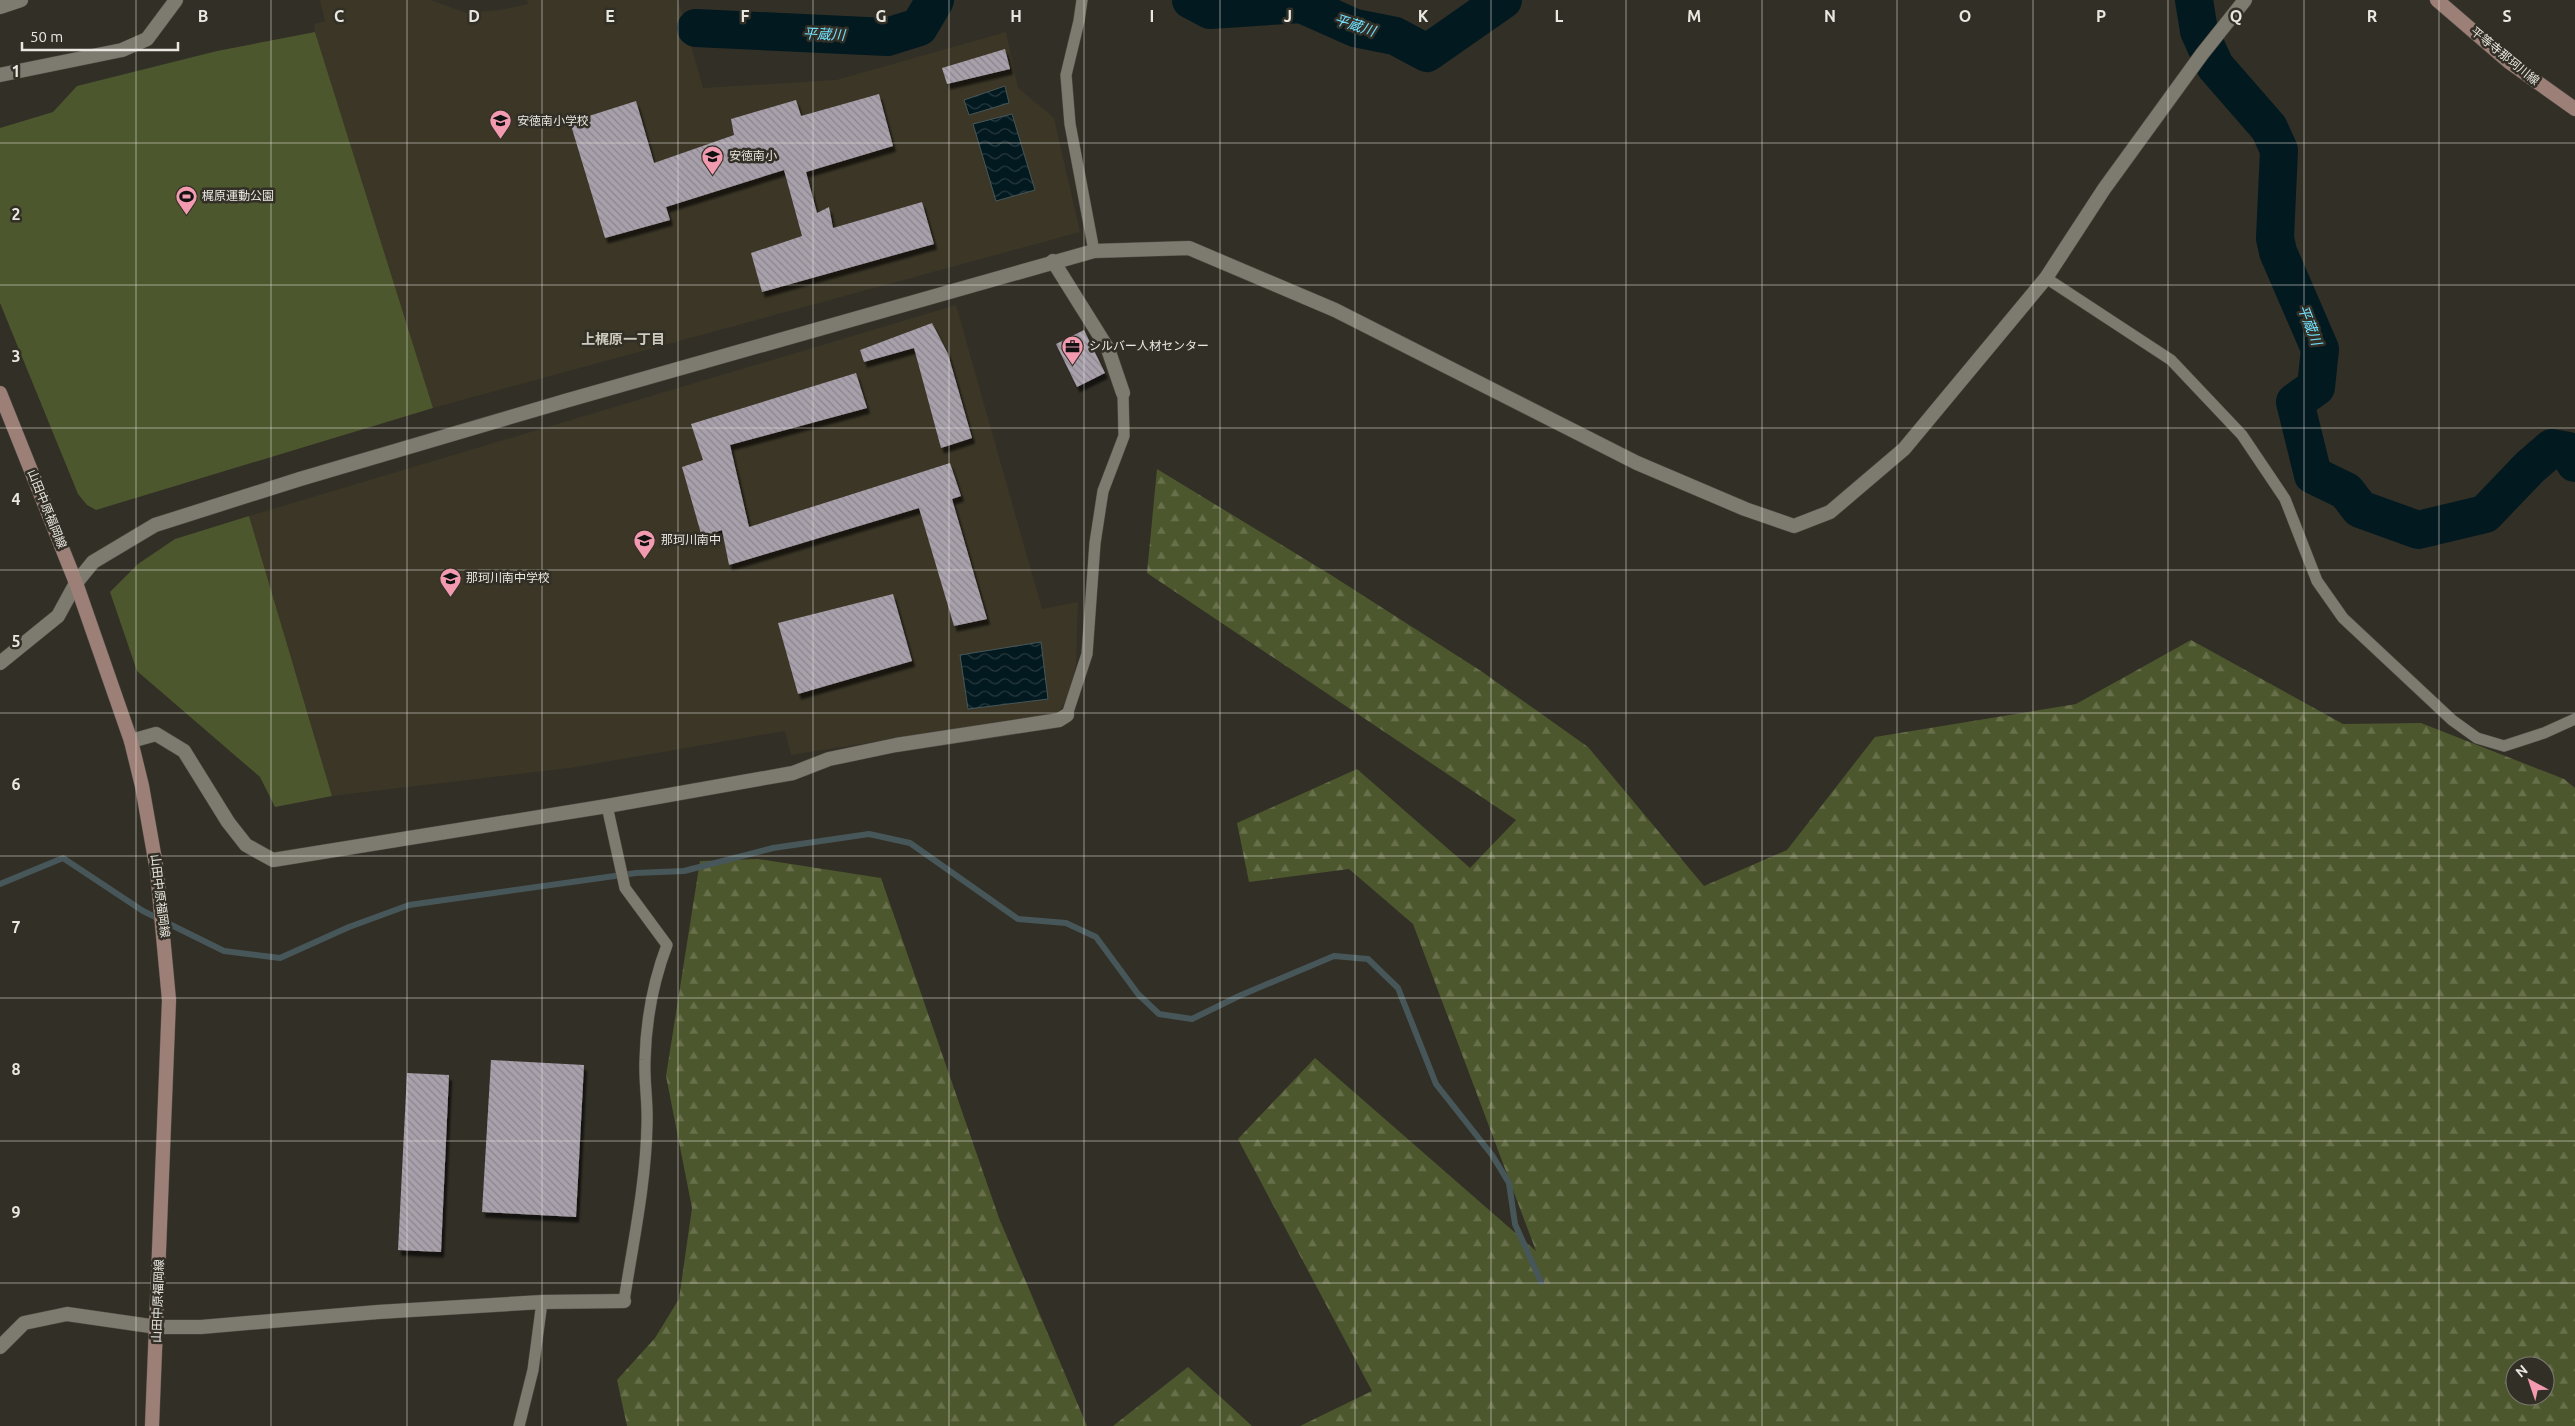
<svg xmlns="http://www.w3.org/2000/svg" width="2575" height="1426" font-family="Ubuntu,'Noto Sans JP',sans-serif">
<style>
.built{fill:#3b3626}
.forest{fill:url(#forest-firs);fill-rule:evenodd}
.pitch{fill:#4d572d}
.water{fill:url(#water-waves);stroke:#475759}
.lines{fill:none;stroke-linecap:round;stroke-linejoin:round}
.stream{stroke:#475759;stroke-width:6}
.river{stroke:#02191f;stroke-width:38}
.building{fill:url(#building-back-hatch);filter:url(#shadow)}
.service-casing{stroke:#504d46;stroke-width:12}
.minor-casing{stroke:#504d46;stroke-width:15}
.tertiary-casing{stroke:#504d46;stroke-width:15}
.secondary-casing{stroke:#504d46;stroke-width:15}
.service{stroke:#7d7a6f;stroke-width:11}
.minor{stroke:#7d7a6f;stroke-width:14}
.tertiary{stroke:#7d7a6f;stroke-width:14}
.secondary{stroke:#9c7f76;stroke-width:14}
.grid{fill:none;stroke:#e9e7e1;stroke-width:1;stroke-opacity:0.55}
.labels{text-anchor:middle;stroke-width:5;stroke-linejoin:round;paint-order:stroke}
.street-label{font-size:12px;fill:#e9e7e1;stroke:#322f26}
.poi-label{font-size:12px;fill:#e9e7e1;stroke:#322f26;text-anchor:start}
.water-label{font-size:14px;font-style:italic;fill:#71e0ff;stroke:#322f26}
.neighbourhood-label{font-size:14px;font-weight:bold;fill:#cdcabe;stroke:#322f26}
.grid-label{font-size:16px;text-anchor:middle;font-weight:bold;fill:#e9e7e1;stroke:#322f26;stroke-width:5;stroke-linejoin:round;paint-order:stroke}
</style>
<defs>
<pattern id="forest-firs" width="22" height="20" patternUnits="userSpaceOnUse" patternTransform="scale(1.25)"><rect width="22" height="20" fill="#4d572d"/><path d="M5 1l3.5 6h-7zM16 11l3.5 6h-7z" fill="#676f4b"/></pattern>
<pattern id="water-waves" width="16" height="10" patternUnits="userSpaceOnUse" patternTransform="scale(1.25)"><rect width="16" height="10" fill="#02191f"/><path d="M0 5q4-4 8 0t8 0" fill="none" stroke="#273a3f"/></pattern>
<pattern id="building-back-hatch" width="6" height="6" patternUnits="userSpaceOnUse" patternTransform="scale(1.25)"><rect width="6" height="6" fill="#a8a0ab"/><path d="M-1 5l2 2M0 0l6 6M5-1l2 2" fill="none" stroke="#8b858c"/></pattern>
<filter id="shadow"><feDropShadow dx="3" dy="5.5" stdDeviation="1" flood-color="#0009"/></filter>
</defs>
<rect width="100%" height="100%" fill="#322f26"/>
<!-- built -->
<g class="built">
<path d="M320 0H431L467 13 500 10 528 4 527 0H678L703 88 836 80 1006 32 1018 88 1054 118 1080 232 433 408 315 32 314 24 325 21Z"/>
<path d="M956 305 1042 609 1078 602 1076 665 1068 697 1058 713 791 755 785 731 570 768 332 796 249 516Z"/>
</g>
<!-- forest -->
<g class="forest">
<path d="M1157 469 1331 575 1481 671 1588 747 1704 886 1787 850 1875 737 2076 704 2191 640 2343 724 2421 723 2564 779 2575 788V1426H1300L1372 1391 1238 1139 1315 1058 1536 1251 1413 924 1349 869 1249 882 1237 823 1357 769 1470 868 1516 820 1147 573ZM2515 1366H2545V1396H2515Z"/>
<path d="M758 859 881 878 999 1218 1087 1426H627L617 1380 655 1338 679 1299 692 1208 666 1076 700 861Z"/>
<path d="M1188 1367 1252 1426H1113Z"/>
</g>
<!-- pitch -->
<g class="pitch">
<path d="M315 32 433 408 96 510 87 505 78 494 0 303V128L53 112 77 86 217 51Z"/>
<path d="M249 516 332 796 275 807 260 777 137 671 110 592 138 564 175 539Z"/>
</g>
<!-- water -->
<g class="water">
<path d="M1005 86 1009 103 969 115 964 100Z"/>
<path d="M1012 114 1035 190 996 201 973 124Z"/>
<path d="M1041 642 1048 699 968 709 960 655Z"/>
</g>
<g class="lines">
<!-- stream -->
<path class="stream" d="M0 884 63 858 143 911 224 951 280 958 349 927 409 905 636 873 684 871 773 848 869 834 910 843 1018 919 1066 923 1096 937 1138 994 1159 1014 1192 1019 1239 996 1334 956 1368 959 1398 988 1436 1084 1492 1155 1509 1183 1515 1224 1541 1282"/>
<!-- river -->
<g class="river">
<path d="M1191 0 1210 10 1301 4 1355 28 1395 36 1427 53 1503 0"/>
<path d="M2194 0 2199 31 2215 66 2269 128 2279 150 2275 238 2278 252 2320 349 2316 387 2295 402 2313 475 2346 491 2360 509 2418 530 2485 514 2530 467 2552 448 2568 451 2575 463"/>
<path d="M696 28 887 37 919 27 935 0"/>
</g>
</g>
<!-- building -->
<g class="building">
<path d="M1005 49 1010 69 947 84 942 68Z"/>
<path d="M879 94 893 146 806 172 817 213 829 207 833 228 922 202 934 244 762 292 751 253 802 236 784 170 666 207 670 220 605 238 570 122 636 101 654 163 734 135 731 119 796 100 801 116Z"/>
<path d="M932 323 948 354 972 438 941 448 914 348 864 362 860 350Z"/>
<path d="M1084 330 1105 373 1077 387 1056 344Z"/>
<path d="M856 373 867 408 730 445 749 527 950 463 961 496 952 499 987 619 954 626 919 508 729 565 722 530 702 537 682 467 703 460 691 424Z"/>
<path d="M893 594 912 661 798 694 778 623Z"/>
<path d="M491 1060 584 1065 576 1217 482 1212Z"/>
<path d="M407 1073 449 1075 441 1252 398 1250Z"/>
</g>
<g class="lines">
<defs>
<g id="service">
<path d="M1082 0 1079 21 1066 75 1070 124 1094 251"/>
<path d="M2046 278 2171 360 2242 435 2285 499 2317 581 2343 618 2452 720 2477 738 2504 746 2544 733 2575 719"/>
<path d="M1067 715 1087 654 1095 543 1103 491 1124 436 1123 393"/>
<path d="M607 806 625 888 667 945C653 982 646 1020 645 1060 644 1081 648 1103 647 1124 646 1183 633 1243 624 1301"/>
<path d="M519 1426 533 1370 542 1302"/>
</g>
<g id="minor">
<path d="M0 7 21 0"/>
<path d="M0 75 122 50 147 39 176 0"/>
<path d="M1053 261 1108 349 1123 393"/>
<path d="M0 663 58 616 76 583"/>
<path d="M131 741 156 734 184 751 228 822 246 845 273 860 607 806 793 773 829 759 896 745 1059 720 1067 715"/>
<path d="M0 1347 24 1323 67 1314 157 1327H201L378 1312 542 1302 624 1301"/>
</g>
<path id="tertiary" d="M76 583 93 562 155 525 300 479 565 401 1094 251 1189 248 1335 310 1637 463 1745 509 1794 526 1830 512 1904 449 2046 278 2104 189 2202 54 2245 0"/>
<g id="secondary">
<path d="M2437 0 2509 62 2575 109"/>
<path d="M0 393 76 583 131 741 142 786 157 871 169 1000 152 1426"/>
</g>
</defs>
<!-- service casing -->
<use href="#service" class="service-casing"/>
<!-- minor casing -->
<use href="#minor" class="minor-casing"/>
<!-- tertiary casing -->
<use href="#tertiary" class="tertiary-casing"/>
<!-- secondary casing -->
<use href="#secondary" class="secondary-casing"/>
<!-- service -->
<use href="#service" class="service"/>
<!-- minor -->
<use href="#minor" class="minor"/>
<!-- tertiary -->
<use href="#tertiary" class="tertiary"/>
<!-- secondary -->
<use href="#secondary" class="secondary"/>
</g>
<!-- grid -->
<path class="grid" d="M136 0V1426M271 0V1426M407 0V1426M542 0V1426M678 0V1426M813 0V1426M949 0V1426M1084 0V1426M1220 0V1426M1355 0V1426M1491 0V1426M1626 0V1426M1762 0V1426M1897 0V1426M2033 0V1426M2168 0V1426M2304 0V1426M2439 0V1426M0 143H2575M0 285H2575M0 428H2575M0 570H2575M0 713H2575M0 856H2575M0 998H2575M0 1141H2575M0 1283H2575"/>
<!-- icons -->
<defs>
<symbol id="school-pin" viewBox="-11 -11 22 30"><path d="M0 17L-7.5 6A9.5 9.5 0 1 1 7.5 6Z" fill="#f29aaf" stroke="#322f26"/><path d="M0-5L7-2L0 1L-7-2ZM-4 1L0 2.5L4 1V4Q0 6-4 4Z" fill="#111"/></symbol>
<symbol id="stadium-pin" viewBox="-11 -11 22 30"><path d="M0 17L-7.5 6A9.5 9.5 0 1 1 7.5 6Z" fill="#f29aaf" stroke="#322f26"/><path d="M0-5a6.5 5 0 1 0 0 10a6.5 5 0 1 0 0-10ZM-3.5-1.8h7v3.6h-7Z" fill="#111"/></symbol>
<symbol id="office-pin" viewBox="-11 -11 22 30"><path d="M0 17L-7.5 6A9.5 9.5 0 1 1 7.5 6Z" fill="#f29aaf" stroke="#322f26"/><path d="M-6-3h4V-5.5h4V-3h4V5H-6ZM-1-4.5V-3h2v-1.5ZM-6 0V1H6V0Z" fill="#111"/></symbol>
</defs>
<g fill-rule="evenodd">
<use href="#school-pin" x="488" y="108" width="25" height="34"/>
<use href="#school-pin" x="700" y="144" width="25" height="34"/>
<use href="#stadium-pin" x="174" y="184" width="25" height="34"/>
<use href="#office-pin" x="1060" y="334" width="25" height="34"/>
<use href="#school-pin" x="632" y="528" width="25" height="34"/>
<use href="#school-pin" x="438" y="566" width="25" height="34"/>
</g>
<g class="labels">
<!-- street labels -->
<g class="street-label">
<text transform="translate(2505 56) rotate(39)" y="4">平等寺那珂川線</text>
<text transform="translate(47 509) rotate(68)" y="4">山田中原福岡線</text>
<text transform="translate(160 896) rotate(83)" y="4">山田中原福岡線</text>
<text transform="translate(158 1301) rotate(-88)" y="4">山田中原福岡線</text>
</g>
<!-- poi labels -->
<g class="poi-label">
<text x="517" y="125">安徳南小学校</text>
<text x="729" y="160">安徳南小</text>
<text x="202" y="200">梶原運動公園</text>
<text x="1089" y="350">シルバー人材センター</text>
<text x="661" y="544">那珂川南中</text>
<text x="466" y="582">那珂川南中学校</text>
</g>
<!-- water labels -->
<g class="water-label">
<text transform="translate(1355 25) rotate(18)" y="5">平蔵川</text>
<text transform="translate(824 34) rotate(3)" y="5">平蔵川</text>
<text transform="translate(2310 325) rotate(69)" y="5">平蔵川</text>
</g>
<!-- neighbourhood labels -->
<g class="neighbourhood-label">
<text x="623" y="344">上梶原一丁目</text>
</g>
</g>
<g class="grid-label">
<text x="203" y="22">B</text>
<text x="339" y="22">C</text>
<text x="474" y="22">D</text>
<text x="610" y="22">E</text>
<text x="745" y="22">F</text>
<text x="881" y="22">G</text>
<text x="1016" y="22">H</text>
<text x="1152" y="22">I</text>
<text x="1288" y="22">J</text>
<text x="1423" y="22">K</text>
<text x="1559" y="22">L</text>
<text x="1694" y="22">M</text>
<text x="1830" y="22">N</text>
<text x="1965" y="22">O</text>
<text x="2101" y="22">P</text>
<text x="2236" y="22">Q</text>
<text x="2372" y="22">R</text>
<text x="2507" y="22">S</text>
<text x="16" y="77">1</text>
<text x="16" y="220">2</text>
<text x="16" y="362">3</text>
<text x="16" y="505">4</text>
<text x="16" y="647">5</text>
<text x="16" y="790">6</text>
<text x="16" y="933">7</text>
<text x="16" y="1075">8</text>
<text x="16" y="1218">9</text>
</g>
<!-- north arrow -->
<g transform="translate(2530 1381) rotate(320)"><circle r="24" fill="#322f26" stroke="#7b7971"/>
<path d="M0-4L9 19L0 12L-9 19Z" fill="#f29aaf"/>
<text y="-8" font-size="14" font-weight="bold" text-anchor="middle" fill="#e9e7e1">N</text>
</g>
<!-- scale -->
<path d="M22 42v8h156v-8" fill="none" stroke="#e9e7e1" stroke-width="2.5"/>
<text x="30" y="42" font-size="15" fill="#e9e7e1" stroke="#322f26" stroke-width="4" paint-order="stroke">50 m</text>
</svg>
